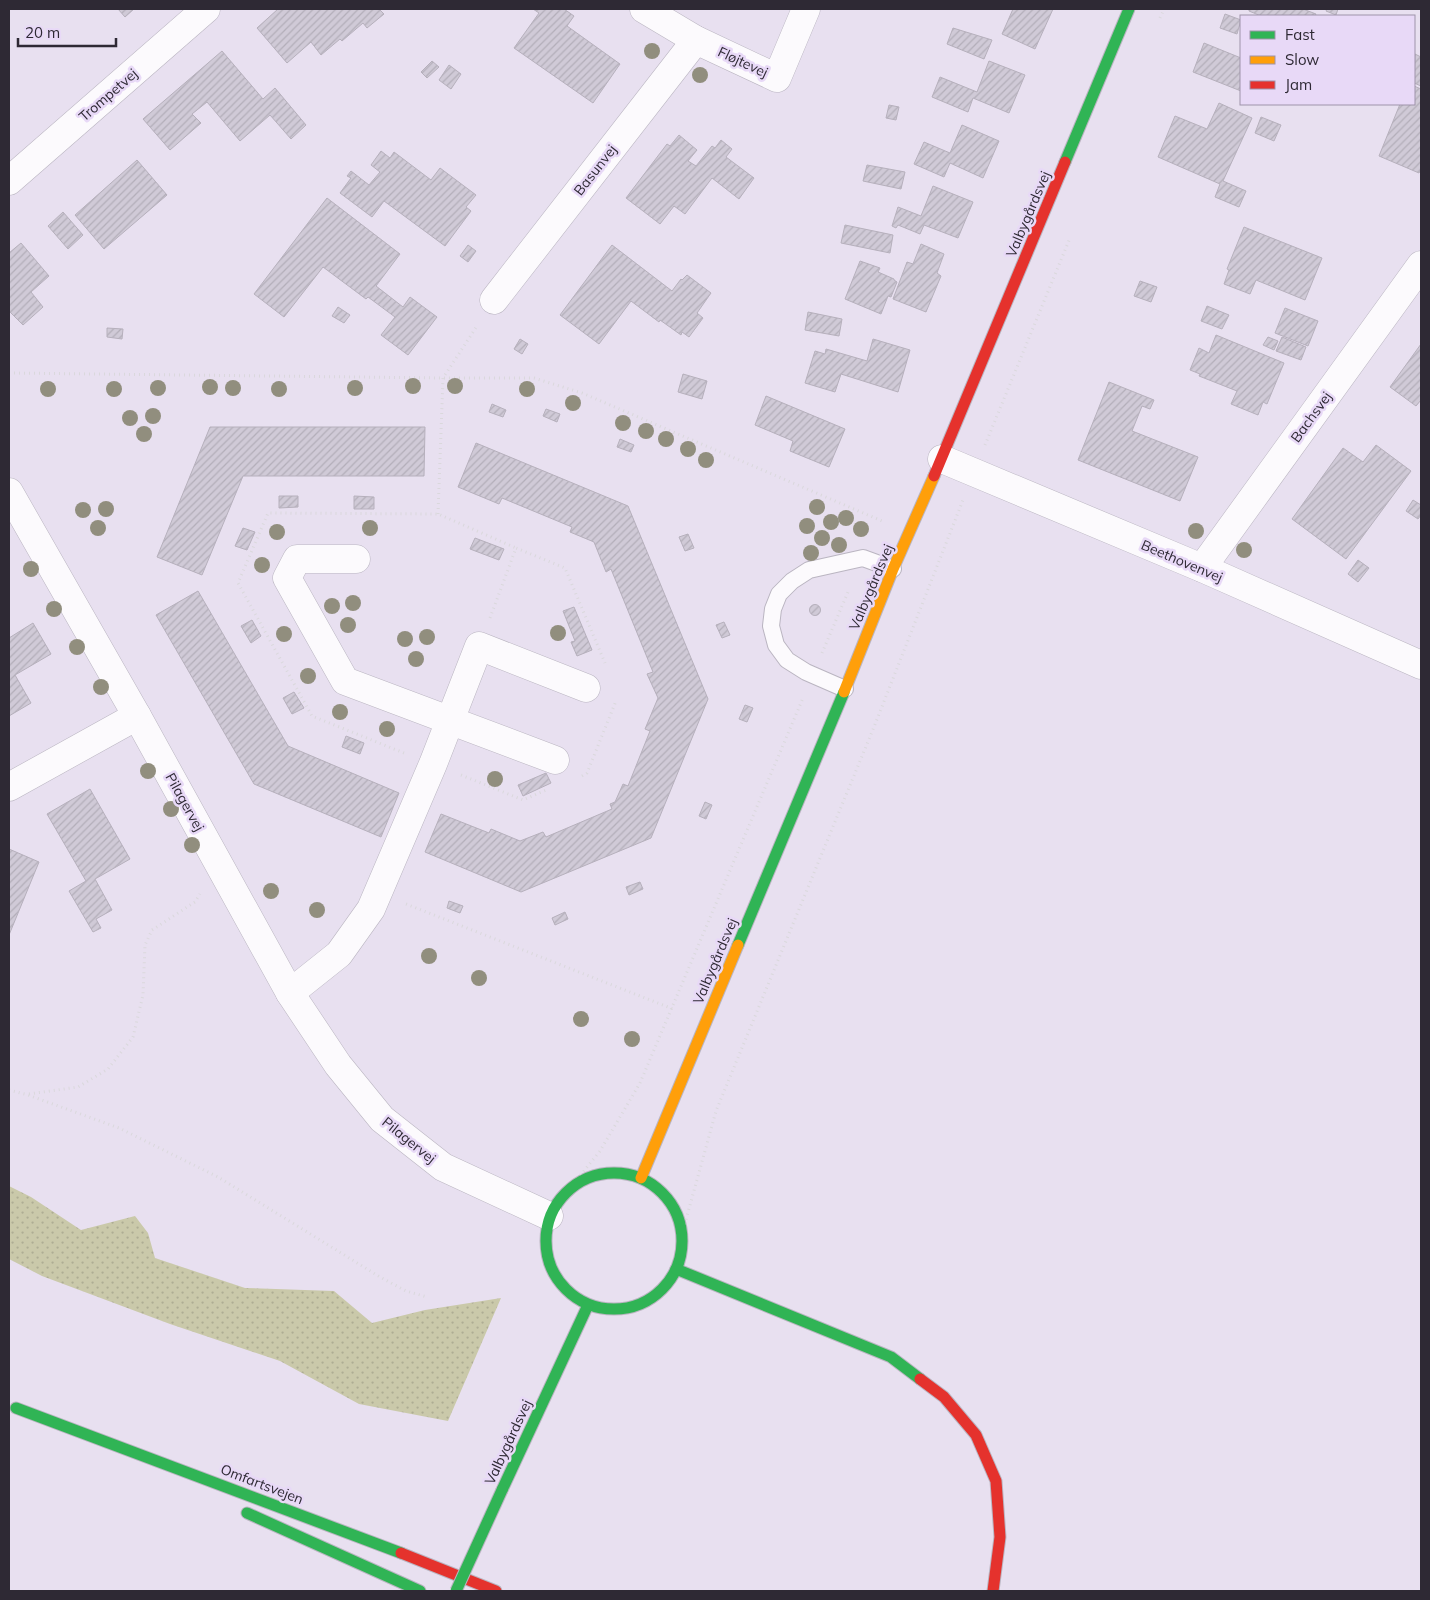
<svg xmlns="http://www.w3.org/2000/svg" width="1430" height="1600" font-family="Mulish,sans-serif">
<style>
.grass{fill:url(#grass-dots)}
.building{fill:url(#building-hatch);stroke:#b6b0bc}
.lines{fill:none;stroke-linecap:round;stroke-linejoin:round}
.lane-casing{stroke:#bab5c1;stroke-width:18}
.street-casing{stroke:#bab5c1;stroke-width:29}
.fast-casing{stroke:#bab5c1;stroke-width:13}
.slow-casing{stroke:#bab5c1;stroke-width:13}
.jam-casing{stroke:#bab5c1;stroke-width:13}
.path{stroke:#dad8dc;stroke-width:3;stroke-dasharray:1 4;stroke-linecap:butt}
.lane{stroke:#fcfafd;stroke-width:16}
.street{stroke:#fcfafd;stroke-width:28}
.fast{stroke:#30b455;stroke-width:11}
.slow{stroke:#ff9f0a;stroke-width:11}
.jam{stroke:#e5322d;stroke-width:11}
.fast-bridge-casing{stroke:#bab5c1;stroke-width:13;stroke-linecap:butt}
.fast-bridge{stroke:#30b455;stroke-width:11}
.tree{fill:#918e7e}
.labels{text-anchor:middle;stroke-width:5;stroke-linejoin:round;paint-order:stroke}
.street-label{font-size:14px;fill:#2e2934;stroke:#e8d9f7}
</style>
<defs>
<pattern id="grass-dots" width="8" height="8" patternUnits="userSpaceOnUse" patternTransform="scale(1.25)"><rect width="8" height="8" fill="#cac9aa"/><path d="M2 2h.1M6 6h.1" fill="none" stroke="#aead93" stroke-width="1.8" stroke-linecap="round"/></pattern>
<pattern id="building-hatch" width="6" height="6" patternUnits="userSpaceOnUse" patternTransform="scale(1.25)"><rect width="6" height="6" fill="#d0cad7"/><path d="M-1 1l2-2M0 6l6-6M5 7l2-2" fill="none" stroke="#b3aeb9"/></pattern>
</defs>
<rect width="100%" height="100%" fill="#e8e0f0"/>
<!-- grass -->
<path class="grass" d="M9 1186 31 1197 81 1230 135 1216 148 1233 155 1258 245 1288 334 1291 372 1323 425 1310 501 1298 448 1421 359 1404 280 1361 170 1324 42 1276 9 1259Z"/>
<!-- building -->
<g class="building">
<path d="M118 9H134L125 17Z"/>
<path d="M278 9H379L384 14 367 28 363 23 342 41 340 39 321 55 311 42 287 63 257 28Z"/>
<path d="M533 9H564L574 16 567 26 620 64 593 103 514 48 539 13Z"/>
<path d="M1013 9H1053L1035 49 1002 34Z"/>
<path d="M1249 9H1303L1316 14 1315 16H1261L1249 11Z"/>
<path d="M1327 9H1338L1336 15 1326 11Z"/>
<path d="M1225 14 1241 20 1237 34 1220 28Z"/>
<path d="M953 28 992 40 984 59 947 44Z"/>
<path d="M1204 43 1241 58V91L1193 72Z"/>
<path d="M222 51 263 99 275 88 306 125 291 139 270 115 240 141 207 102 192 114 201 123 170 150 143 119Z"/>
<path d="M1415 54 1421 57V86L1414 83Z"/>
<path d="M432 61 439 67 427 78 421 72Z"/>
<path d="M989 61 1025 75 1009 113 973 98 968 112 932 97 940 77 977 92Z"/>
<path d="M449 65 461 74 451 89 439 80Z"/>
<path d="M1414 86 1421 89V169L1419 173 1379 156 1400 104H1414Z"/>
<path d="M1219 103 1252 118 1223 181 1246 191 1239 207 1215 197 1220 184 1158 157 1175 116 1207 129Z"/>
<path d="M889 105 899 107 896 120 886 118Z"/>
<path d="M1261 117 1281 125 1274 141 1255 133Z"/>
<path d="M962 125 999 141 983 178 950 163 944 177 914 164 924 142 950 153Z"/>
<path d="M679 135 697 150 688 161 696 166 712 146 715 148 721 140 732 149 726 157 754 178 739 199 712 178 685 214 674 206 660 224 626 198 667 144 670 146Z"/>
<path d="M381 151 390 158 394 152 431 180 440 168 476 195 466 207 471 211 445 246 384 201 372 217 340 193 351 178 347 176 351 171 369 185 380 172 371 165Z"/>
<path d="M137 160 167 195 104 249 75 215Z"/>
<path d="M867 165 905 172 901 189 863 181Z"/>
<path d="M933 186 973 202 958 238 924 225 920 234 898 225 896 228 892 226 898 207 921 216Z"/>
<path d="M327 198 400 254 376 286 403 307 410 297 437 317 408 355 381 335 395 317 368 297 366 299 323 267 284 317 254 294Z"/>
<path d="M63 212 83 235 68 249 48 226Z"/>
<path d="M845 225 893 235 890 253 841 243Z"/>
<path d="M1244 227 1322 258 1305 300 1256 280 1250 294 1224 284 1229 270 1227 269Z"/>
<path d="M21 243 49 276 31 292 43 307 23 325 9 311V253Z"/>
<path d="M921 244 944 254 937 273 941 276 926 312 893 299 907 262 913 264Z"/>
<path d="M468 245 476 251 468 262 460 256Z"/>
<path d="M612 245 672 291 681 279 682 280 687 275 711 293 697 313 703 318 689 337 682 332 681 335 660 320 659 322 631 301 599 344 560 315Z"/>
<path d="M860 261 880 268 878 272 894 279V280L897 282 891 297 888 296 881 314 845 299Z"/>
<path d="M1140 281 1157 287 1151 302 1134 296Z"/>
<path d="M1207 306 1229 315 1222 329 1201 321Z"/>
<path d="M338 307 350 315 344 323 332 316Z"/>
<path d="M1285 308 1318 321 1308 346 1275 333Z"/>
<path d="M808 312 842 319 839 336 805 330Z"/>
<path d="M107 328 123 329 122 339 107 337Z"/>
<path d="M1216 335 1284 363 1267 404 1263 402 1258 415 1231 404 1237 391 1199 376 1200 374 1190 370 1199 348 1209 353Z"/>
<path d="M1268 337 1278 341 1274 350 1263 345Z"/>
<path d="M1282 337 1306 347 1301 360 1276 351Z"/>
<path d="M520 339 528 344 522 354 514 349Z"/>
<path d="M873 339 910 350 898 392 841 374 835 392 805 383 815 351 825 354 826 349 867 361Z"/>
<path d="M1421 344V400L1416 406 1390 387Z"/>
<path d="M683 374 707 381 702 399 678 392Z"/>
<path d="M1109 382 1154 400 1150 409 1142 406 1132 431 1198 457 1180 501 1078 460Z"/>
<path d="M766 396 845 429 829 467 790 451 793 441 755 425Z"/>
<path d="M492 404 506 410 503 417 489 412Z"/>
<path d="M546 409 560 414 557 422 543 416Z"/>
<path d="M210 427H425L424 476H243L202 575 157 557Z"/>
<path d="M620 439 634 445 631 452 617 447Z"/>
<path d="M476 443 628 506 708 699 651 838 521 892 425 852 441 814 489 833 491 829 520 841 543 832 546 837 612 809 610 804 615 802 623 784 628 786 650 731 645 729 658 698 647 674 653 672 611 569 606 572 594 542 570 532 572 527 502 498 499 504 458 487Z"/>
<path d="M1376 445 1411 471 1346 559 1292 519 1343 448 1363 462Z"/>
<path d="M279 496H298V507L279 508Z"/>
<path d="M354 496 374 497V509H354Z"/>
<path d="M1413 500 1421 505V515L1418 519 1406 511Z"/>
<path d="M243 528 255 532 247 550 235 546Z"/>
<path d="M688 534 694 548 685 551 679 537Z"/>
<path d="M475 538 504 549 499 560 470 549Z"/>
<path d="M1358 560 1369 568 1358 582 1348 574Z"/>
<path d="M198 591 288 746 399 793 381 837 254 784 156 615Z"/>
<circle cx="815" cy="610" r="5.5"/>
<path d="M574 607 592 650 577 656 571 642 575 641 563 611Z"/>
<path d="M252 620 261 636 251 643 241 626Z"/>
<path d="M724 622 730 635 722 638 716 625Z"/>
<path d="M33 623 51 654 15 675 31 703 9 716V638Z"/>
<path d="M294 692 304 708 292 714 283 698Z"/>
<path d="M745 705 753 708 747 722 739 719Z"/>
<path d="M346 736 364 743 360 754 342 747Z"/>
<path d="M546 773 551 783 523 796 518 785Z"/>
<path d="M90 789 130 859 95 879 112 910 96 919 101 928 93 932 69 891 86 881 47 814Z"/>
<path d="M705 802 712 805 706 819 699 816Z"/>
<path d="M9 849 39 862 9 935Z"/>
<path d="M640 882 643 889 629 895 626 887Z"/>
<path d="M449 901 463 906 460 913 447 908Z"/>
<path d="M565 912 568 919 555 925 552 918Z"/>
</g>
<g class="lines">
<defs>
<path id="lane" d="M845 689 806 672 787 660 776 645 771 626 773 609 779 594 792 581 809 570 863 558 893 569"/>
<g id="street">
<path d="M644 9 696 40 777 78 806 9"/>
<path d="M9 181 206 9"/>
<path d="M494 300 696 40"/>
<path d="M942 459 1202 568 1421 665"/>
<path d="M9 492 137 716 290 993 338 1065 382 1119 443 1167 549 1216"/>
<path d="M356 559H297L287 578 345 681 555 760"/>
<path d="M1202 568 1421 265"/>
<path d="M9 787 137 716"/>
<path d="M290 993 339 954 371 909 433 764 479 646 586 688"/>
</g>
<g id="fast">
<path d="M1065 162 1129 9"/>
<path d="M738 945 844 692"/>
<circle cx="614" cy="1241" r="68"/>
<path d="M676 1269 891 1357 920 1379"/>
<path d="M16 1408 401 1553"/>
<path d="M502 1490 588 1305"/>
<path d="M247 1513 420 1591"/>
</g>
<g id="slow">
<path d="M844 692 893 569 934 476"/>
<path d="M641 1178 738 945"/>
</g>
<g id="jam">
<path d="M934 476 1065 162"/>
<path d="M920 1379 944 1397 976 1435 996 1481 1000 1537 993 1591"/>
<path d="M401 1553 496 1591"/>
</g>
</defs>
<!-- lane casing -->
<use href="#lane" class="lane-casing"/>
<!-- street casing -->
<use href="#street" class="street-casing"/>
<!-- fast casing -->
<use href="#fast" class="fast-casing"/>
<!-- slow casing -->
<use href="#slow" class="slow-casing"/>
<!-- jam casing -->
<use href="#jam" class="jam-casing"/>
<!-- path -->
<g class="path">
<path d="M1160 18 1164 9"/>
<path d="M9 373 443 378H534L582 393 882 521"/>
<path d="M985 445 1070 238"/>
<path d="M438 514 443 378 477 326"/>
<path d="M490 618 516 548 565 568 605 663"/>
<path d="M822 653 848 592"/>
<path d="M404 753 312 716 238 583 268 513 438 514 516 548"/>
<path d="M461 775 523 800 546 790"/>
<path d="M582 776 587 773 616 701"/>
<path d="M406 904 673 1009"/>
<path d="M9 1090 28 1095 119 1128 218 1177 380 1277 406 1291 427 1297"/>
<path d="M29 1094 78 1087 108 1069 133 1037 143 995 145 945 152 930 195 902 200 894"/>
<path d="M571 1187 600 1151 640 1083 803 698"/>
<path d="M682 1234 716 1111 874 727 963 500"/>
</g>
<!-- lane -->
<use href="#lane" class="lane"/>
<!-- street -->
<use href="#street" class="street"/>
<!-- fast -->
<use href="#fast" class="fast"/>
<!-- slow -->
<use href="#slow" class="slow"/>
<!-- jam -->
<use href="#jam" class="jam"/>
<defs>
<path id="fast-bridge" d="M456 1591 502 1490"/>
</defs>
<!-- fast-bridge casing -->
<use href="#fast-bridge" class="fast-bridge-casing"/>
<!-- fast-bridge -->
<use href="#fast-bridge" class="fast-bridge"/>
</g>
<!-- trees -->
<g class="tree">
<circle cx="652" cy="51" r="8"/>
<circle cx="700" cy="75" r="8"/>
<circle cx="413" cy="386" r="8"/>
<circle cx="455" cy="386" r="8"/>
<circle cx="210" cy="387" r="8"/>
<circle cx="158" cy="388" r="8"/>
<circle cx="233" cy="388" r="8"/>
<circle cx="355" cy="388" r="8"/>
<circle cx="48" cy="389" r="8"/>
<circle cx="114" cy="389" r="8"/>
<circle cx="279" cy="389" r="8"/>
<circle cx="527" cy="389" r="8"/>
<circle cx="573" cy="403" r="8"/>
<circle cx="153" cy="416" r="8"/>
<circle cx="130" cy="418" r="8"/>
<circle cx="623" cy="423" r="8"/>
<circle cx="646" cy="431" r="8"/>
<circle cx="144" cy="434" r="8"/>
<circle cx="666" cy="439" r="8"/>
<circle cx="688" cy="449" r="8"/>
<circle cx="706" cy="460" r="8"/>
<circle cx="817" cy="507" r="8"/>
<circle cx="106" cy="509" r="8"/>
<circle cx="83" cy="510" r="8"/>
<circle cx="846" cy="518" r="8"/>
<circle cx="831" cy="522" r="8"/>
<circle cx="807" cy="526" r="8"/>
<circle cx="98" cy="528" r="8"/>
<circle cx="370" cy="528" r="8"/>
<circle cx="861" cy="529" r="8"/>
<circle cx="1196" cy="531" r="8"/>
<circle cx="277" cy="532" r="8"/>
<circle cx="822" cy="538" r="8"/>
<circle cx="839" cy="545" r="8"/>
<circle cx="1244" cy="550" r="8"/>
<circle cx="811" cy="553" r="8"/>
<circle cx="262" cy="565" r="8"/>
<circle cx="31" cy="569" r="8"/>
<circle cx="353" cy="603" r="8"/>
<circle cx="332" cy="606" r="8"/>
<circle cx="54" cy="609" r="8"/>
<circle cx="348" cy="625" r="8"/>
<circle cx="558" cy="633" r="8"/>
<circle cx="284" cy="634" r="8"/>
<circle cx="427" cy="637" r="8"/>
<circle cx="405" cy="639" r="8"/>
<circle cx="77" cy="647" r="8"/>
<circle cx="416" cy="659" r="8"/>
<circle cx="308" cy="676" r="8"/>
<circle cx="101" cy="687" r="8"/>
<circle cx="340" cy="712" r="8"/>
<circle cx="387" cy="729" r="8"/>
<circle cx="148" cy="771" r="8"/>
<circle cx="495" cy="779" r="8"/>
<circle cx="171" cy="809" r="8"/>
<circle cx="192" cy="845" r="8"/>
<circle cx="271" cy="891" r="8"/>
<circle cx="317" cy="910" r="8"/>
<circle cx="429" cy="956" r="8"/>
<circle cx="479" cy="978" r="8"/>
<circle cx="581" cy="1019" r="8"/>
<circle cx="632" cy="1039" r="8"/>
</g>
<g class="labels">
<!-- street labels -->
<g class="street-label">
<text transform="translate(743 62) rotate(25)" y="5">Fløjtevej</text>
<text transform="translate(108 95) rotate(-41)" y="5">Trompetvej</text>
<text transform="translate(595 170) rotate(-52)" y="5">Basunvej</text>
<text transform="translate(1028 214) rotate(-67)" y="5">Valbygårdsvej</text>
<text transform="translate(1311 417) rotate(-54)" y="5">Bachsvej</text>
<text transform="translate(1182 561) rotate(23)" y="5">Beethovenvej</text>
<text transform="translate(871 587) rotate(-67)" y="5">Valbygårdsvej</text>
<text transform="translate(185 802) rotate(61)" y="5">Pilagervej</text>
<text transform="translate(715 961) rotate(-67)" y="5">Valbygårdsvej</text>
<text transform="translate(409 1140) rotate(39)" y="5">Pilagervej</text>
<text transform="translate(508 1442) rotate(-65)" y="5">Valbygårdsvej</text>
<text transform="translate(262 1484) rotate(21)" y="5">Omfartsvejen</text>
</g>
</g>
<!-- border -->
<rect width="1430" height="1600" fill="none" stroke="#2e2934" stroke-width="20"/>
<!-- legend -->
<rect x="1240" y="15" width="175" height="90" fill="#e8d9f7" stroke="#9e93a9"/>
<rect x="1250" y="31" width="25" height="8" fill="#30b455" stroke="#9e93a9"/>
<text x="1285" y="40" font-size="15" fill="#2e2934">Fast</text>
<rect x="1250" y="56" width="25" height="8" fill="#ff9f0a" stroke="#9e93a9"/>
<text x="1285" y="65" font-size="15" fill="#2e2934">Slow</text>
<rect x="1250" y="81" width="25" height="8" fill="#e5322d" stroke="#9e93a9"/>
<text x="1285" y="90" font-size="15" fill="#2e2934">Jam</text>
<!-- scale -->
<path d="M18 38v8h98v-8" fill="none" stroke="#2e2934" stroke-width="2.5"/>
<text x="25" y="38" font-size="15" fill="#2e2934" stroke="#e8d9f7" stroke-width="4" paint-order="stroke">20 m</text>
</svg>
